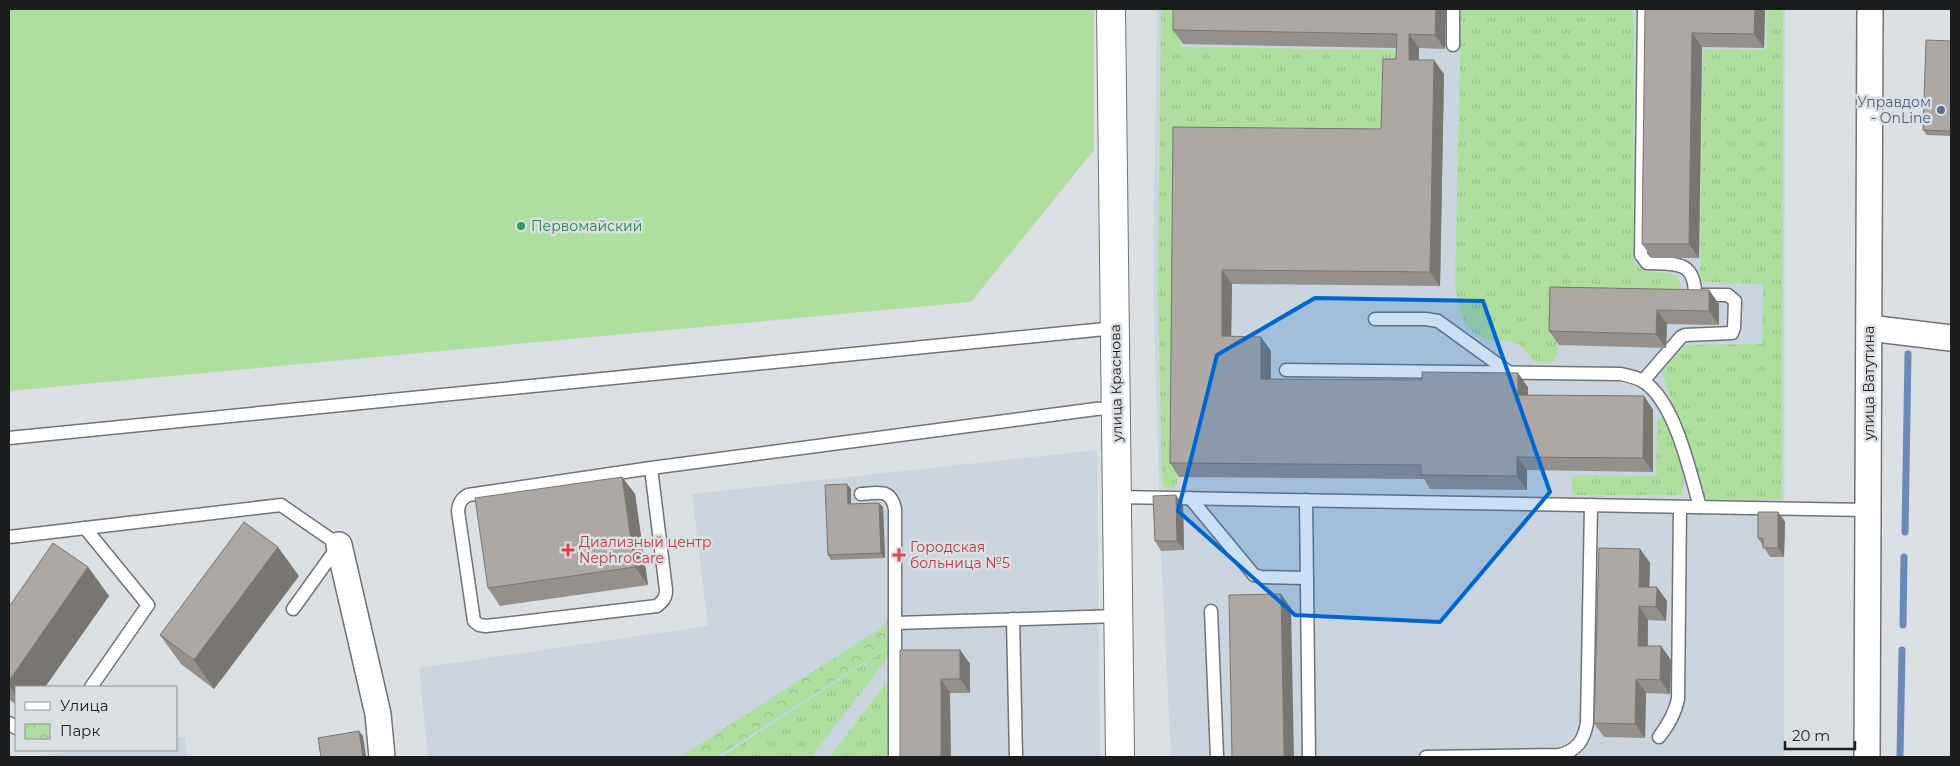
<svg xmlns="http://www.w3.org/2000/svg" width="1960" height="766" font-family="Montserrat,sans-serif">
<style>
.built{fill:#cad5df}
.grass{fill:url(#grass-tufts)}
.park{fill:url(#park-crowns)}
.pitch{fill:#aedf9f}
.lines{fill:none;stroke-linecap:round;stroke-linejoin:round}
.stream{stroke:#6c8ab8;stroke-width:7}
.service-casing{stroke:#6f7478;stroke-width:15}
.minor-casing{stroke:#6f7478;stroke-width:28}
.tertiary-casing{stroke:#6f7478;stroke-width:30}
.service{stroke:#fff;stroke-width:12}
.minor{stroke:#fff;stroke-width:25}
.tertiary{stroke:#fff;stroke-width:28}
.wall{fill:#95908c}
.shaded-wall{fill:#797672}
.building{fill:#ada8a3;stroke:#797672}
.marked{fill:#0066cf;fill-opacity:0.2;stroke:#0066cf;stroke-width:4;stroke-linejoin:round}
.service-dot{fill:#5c6f8a;stroke:#dbe0e5;stroke-width:2}
.leisure-dot{fill:#2e9e5b;stroke:#dbe0e5;stroke-width:2}
.health-dot{fill:#e0444e;stroke:#dbe0e5;stroke-width:2}
.labels{text-anchor:middle;stroke-width:5;stroke-linejoin:round;paint-order:stroke}
.service-label{font-size:14px;fill:#4e5e75;stroke:#dbe0e5;text-anchor:end}
.leisure-label{font-size:14px;fill:#27864d;stroke:#dbe0e5;text-anchor:start}
.street-label{font-size:14px;fill:#1c1d1f;stroke:#dbe0e5}
.health-label{font-size:14px;fill:#be3a42;stroke:#dbe0e5;text-anchor:start}
</style>
<defs>
<pattern id="grass-tufts" width="24" height="20" patternUnits="userSpaceOnUse" patternTransform="scale(1.25)"><rect width="24" height="20" fill="#aedf9f"/><path d="M3 7l-1-3M5 7V3M7 7l1-3M15 17l-1-3M17 17v-4M19 17l1-3" fill="none" stroke="#95bf88"/></pattern>
<pattern id="park-crowns" width="20" height="18" patternUnits="userSpaceOnUse" patternTransform="scale(1.25)"><rect width="20" height="18" fill="#aedf9f"/><path d="M2 6a3 3 0 1 1 6 0M12 15a3 3 0 1 1 6 0" fill="none" stroke="#95bf88"/></pattern>
</defs>
<rect width="100%" height="100%" fill="#dbe0e5"/>
<!-- built -->
<g class="built">
<path d="M1157 9H1785L1784 757H1171L1161 551 1153 287Z"/>
<path d="M1097 450 1100 757H428L419 668 708 626 692 494Z"/>
<path d="M185 737 187 757H29L88 750H176V738Z"/>
</g>
<!-- grass -->
<g class="grass">
<path d="M1161 9H1181V47L1404 50 1387 140 1178 283 1177 484 1173 488 1164 487 1162 484 1158 285Z"/>
<path d="M1461 9H1632L1634 22 1633 257C1641 287 1681 257 1681 291L1559 289 1557 355 1553 362C1526 366 1533 354 1518 344 1512 340 1503 341 1496 341 1463 338 1459 311 1455 284Z"/>
<path d="M1767 9H1783L1782 500 1709 499 1702 496 1662 372 1685 345 1762 344 1763 284 1700 282 1703 49 1766 50Z"/>
<path d="M1662 417C1673 426 1690 484 1682 495H1577L1572 492V478L1577 475 1656 476 1657 420Z"/>
<path d="M889 647V656L811 757H722Z"/>
<path d="M886 683 888 685V757H830Z"/>
</g>
<!-- park -->
<path class="park" d="M889 623V646L717 757H680Z"/>
<!-- pitch -->
<path class="pitch" d="M9 9H1094V150L971 302 9 391Z"/>
<g class="lines">
<!-- stream -->
<g class="stream">
<path d="M1905 532 1908 354"/>
<path d="M1903 625 1904 557"/>
<path d="M1900 757 1902 650"/>
</g>
<defs>
<g id="service">
<path d="M1644 9 1641 255 1647 263C1675 264 1695 260 1695 295"/>
<path d="M1453 45V9"/>
<path d="M1375 319H1426L1438 321 1510 373"/>
<path d="M1286 370 1621 374C1630 376 1640 378 1647 384 1676 407 1690 472 1700 507"/>
<path d="M1643 381 1681 337 1685 335 1732 333 1734 328 1735 301 1728 295H1696"/>
<path d="M9 438 1115 328"/>
<path d="M651 468 468 495C461 499 459 503 458 511L474 621 479 625 486 626 657 606C663 601 666 598 666 590L651 468 1096 409 1116 408"/>
<path d="M861 494C878 493 891 488 895 509V757"/>
<path d="M1117 497 1868 510"/>
<path d="M1190 498 1254 575 1261 577 1307 578"/>
<path d="M1306 500 1309 757"/>
<path d="M85 528 148 605 91 687"/>
<path d="M9 537 281 505 339 545 293 609"/>
<path d="M1211 611 1217 757"/>
<path d="M1013 619 1016 757"/>
<path d="M895 623 1118 616"/>
<path d="M9 723 16 728"/>
<path d="M1659 737C1668 725 1675 714 1678 699L1680 507"/>
<path d="M1426 757 1559 755C1577 751 1584 740 1587 723L1591 505"/>
</g>
<g id="minor">
<path d="M1869 328 1951 338"/>
<path d="M339 545 378 714 382 757"/>
<path d="M1867 757 1870 9"/>
</g>
<path id="tertiary" d="M1111 9 1120 757"/>
</defs>
<!-- service casing -->
<use href="#service" class="service-casing"/>
<!-- minor casing -->
<use href="#minor" class="minor-casing"/>
<!-- tertiary casing -->
<use href="#tertiary" class="tertiary-casing"/>
<!-- service -->
<use href="#service" class="service"/>
<!-- minor -->
<use href="#minor" class="minor"/>
<!-- tertiary -->
<use href="#tertiary" class="tertiary"/>
</g>
<!-- wall -->
<g class="wall">
<path d="M1173 9H1446L1445 49 1419 48V60L1444 74 1440 286 1232 284 1231 336 1271 351V379L1528 387V395L1644 396 1653 410V472L1527 470V490L1430 489 1424 479 1179 477 1170 463 1173 127 1381 129 1396 59V48L1183 44 1173 30Z"/>
<path d="M1645 9H1765L1764 48 1702 47 1699 258H1652L1642 244Z"/>
<path d="M1951 41V136L1927 135 1923 130Z"/>
<path d="M1709 290 1719 304V325L1667 324 1666 348 1559 345 1549 331Z"/>
<path d="M622 477 635 494 648 585 500 606 488 588Z"/>
<path d="M851 489V504L883 507 885 558 831 560 828 555Z"/>
<path d="M1183 505 1184 550 1161 551 1155 541Z"/>
<path d="M1778 512 1785 522 1784 557H1770L1758 538Z"/>
<path d="M1640 549 1650 563 1649 587 1667 601 1666 621 1648 620V646H1661L1671 660 1670 694 1646 693 1645 738 1604 737 1594 723Z"/>
<path d="M88 567 109 596 45 687H16V705L9 699V607Z"/>
<path d="M299 576 214 689 181 664 160 635Z"/>
<path d="M900 650H960L970 664V693H950Z"/>
</g>
<!-- shaded-wall -->
<g class="shaded-wall">
<path d="M1436 9H1446L1445 49 1435 35Z"/>
<path d="M1755 9H1765L1764 48 1754 34Z"/>
<path d="M1692 33 1702 47 1699 258 1689 244Z"/>
<path d="M1409 34 1419 48 1418 74 1409 60Z"/>
<path d="M1434 60 1444 74 1440 286 1430 272Z"/>
<path d="M1222 270 1232 284 1231 350 1222 336Z"/>
<path d="M1709 290 1719 304V325L1709 311Z"/>
<path d="M1657 310 1667 324 1666 348 1656 334Z"/>
<path d="M1261 337 1271 351 1270 393 1261 379Z"/>
<path d="M1518 373 1528 387V409L1518 395Z"/>
<path d="M1644 396 1653 410V472L1643 458Z"/>
<path d="M1517 457 1527 470V490L1517 476Z"/>
<path d="M622 477 635 494 648 585 635 567Z"/>
<path d="M847 484 851 489V509L848 504Z"/>
<path d="M1176 495 1183 505 1184 550 1177 541Z"/>
<path d="M879 503 883 507 885 558 881 553Z"/>
<path d="M1778 512 1785 522 1784 557 1778 548Z"/>
<path d="M278 547 299 576 214 689 194 660Z"/>
<path d="M1640 549 1650 563 1649 601 1639 587Z"/>
<path d="M88 567 109 596 45 687H16V696L9 685V681Z"/>
<path d="M1657 587 1667 601 1666 621 1656 607Z"/>
<path d="M1281 594 1291 608 1294 757H1284Z"/>
<path d="M1639 606 1648 620 1647 660 1638 646Z"/>
<path d="M1661 646 1671 660 1670 694 1660 680Z"/>
<path d="M960 650 970 664V693L960 679Z"/>
<path d="M941 679 950 693 951 757H941Z"/>
<path d="M1636 679 1646 693 1645 738 1635 724Z"/>
<path d="M359 731 363 736 366 757H363Z"/>
</g>
<!-- building -->
<g class="building">
<path d="M1173 9H1436L1435 35 1409 34V60H1434L1430 272 1222 270V336L1261 337V379L1422 380V372L1518 373V395L1644 396 1643 458 1517 457V476L1421 475V465L1170 463 1173 127 1381 129 1383 59H1396L1397 34 1173 30Z"/>
<path d="M1645 9H1755L1754 34 1692 33 1689 244H1642Z"/>
<path d="M1926 40 1951 41V131L1923 130Z"/>
<path d="M1550 287 1709 290V311L1657 310 1656 334 1549 331Z"/>
<path d="M622 477 635 567 488 588 475 498Z"/>
<path d="M847 484 848 504 879 503 881 553 828 555 825 485Z"/>
<path d="M1176 495 1177 541H1155L1153 496Z"/>
<path d="M1758 512H1778V548H1763V538H1758Z"/>
<path d="M244 522 278 547 194 660 160 635Z"/>
<path d="M53 543 88 567 9 681V607Z"/>
<path d="M1599 548 1640 549 1639 587H1657L1656 607 1639 606 1638 646H1661L1660 680 1636 679 1635 724 1594 723Z"/>
<path d="M1281 594 1284 757H1232L1229 595Z"/>
<path d="M900 650H960V679H941V757H900Z"/>
<path d="M359 731 363 757H321L318 738Z"/>
</g>
<!-- marked area -->
<path class="marked" d="M1315 298 1483 301 1550 492 1440 622 1295 615 1178 511 1217 355Z"/>
<!-- markers -->
<circle class="service-dot" cx="1941" cy="110" r="5"/>
<circle class="leisure-dot" cx="521" cy="226" r="5"/>
<g class="health-dot">
<path d="M565.5 542.5h5v5h5v5h-5v5h-5v-5h-5v-5h5z"/>
<path d="M896.5 547.5h5v5h5v5h-5v5h-5v-5h-5v-5h5z"/>
</g>
<g class="labels">
<!-- service labels -->
<g class="service-label">
<text x="1931" y="107">Управдом<tspan x="1931" dy="16">- OnLine</tspan></text>
</g>
<!-- leisure labels -->
<g class="leisure-label">
<text x="531" y="231">Первомайский</text>
</g>
<!-- street labels -->
<g class="street-label">
<text transform="translate(1116 383) rotate(-91)" y="5">улица Краснова</text>
<text transform="translate(1869 383) rotate(-90)" y="5">улица Ватутина</text>
</g>
<!-- health labels -->
<g class="health-label">
<text x="579" y="547">Диализный центр<tspan x="579" dy="16">NephroCare</tspan></text>
<text x="910" y="552">Городская<tspan x="910" dy="16">больница №5</tspan></text>
</g>
</g>
<!-- border -->
<rect width="1960" height="766" fill="none" stroke="#1c1d1f" stroke-width="20"/>
<!-- legend -->
<rect x="15" y="686" width="162" height="65" fill="#dbe0e5" stroke="#8f9296"/>
<rect x="25" y="702" width="25" height="8" fill="#ffffff" stroke="#8f9296"/>
<text x="60" y="711" font-size="15" fill="#1c1d1f">Улица</text>
<rect x="25" y="724" width="25" height="15" fill="url(#park-crowns)" stroke="#8f9296"/>
<text x="60" y="736" font-size="15" fill="#1c1d1f">Парк</text>
<!-- scale -->
<path d="M1785 741v8h70v-8" fill="none" stroke="#1c1d1f" stroke-width="2.5"/>
<text x="1792" y="741" font-size="15" fill="#1c1d1f" stroke="#dbe0e5" stroke-width="4" paint-order="stroke">20 m</text>
</svg>
